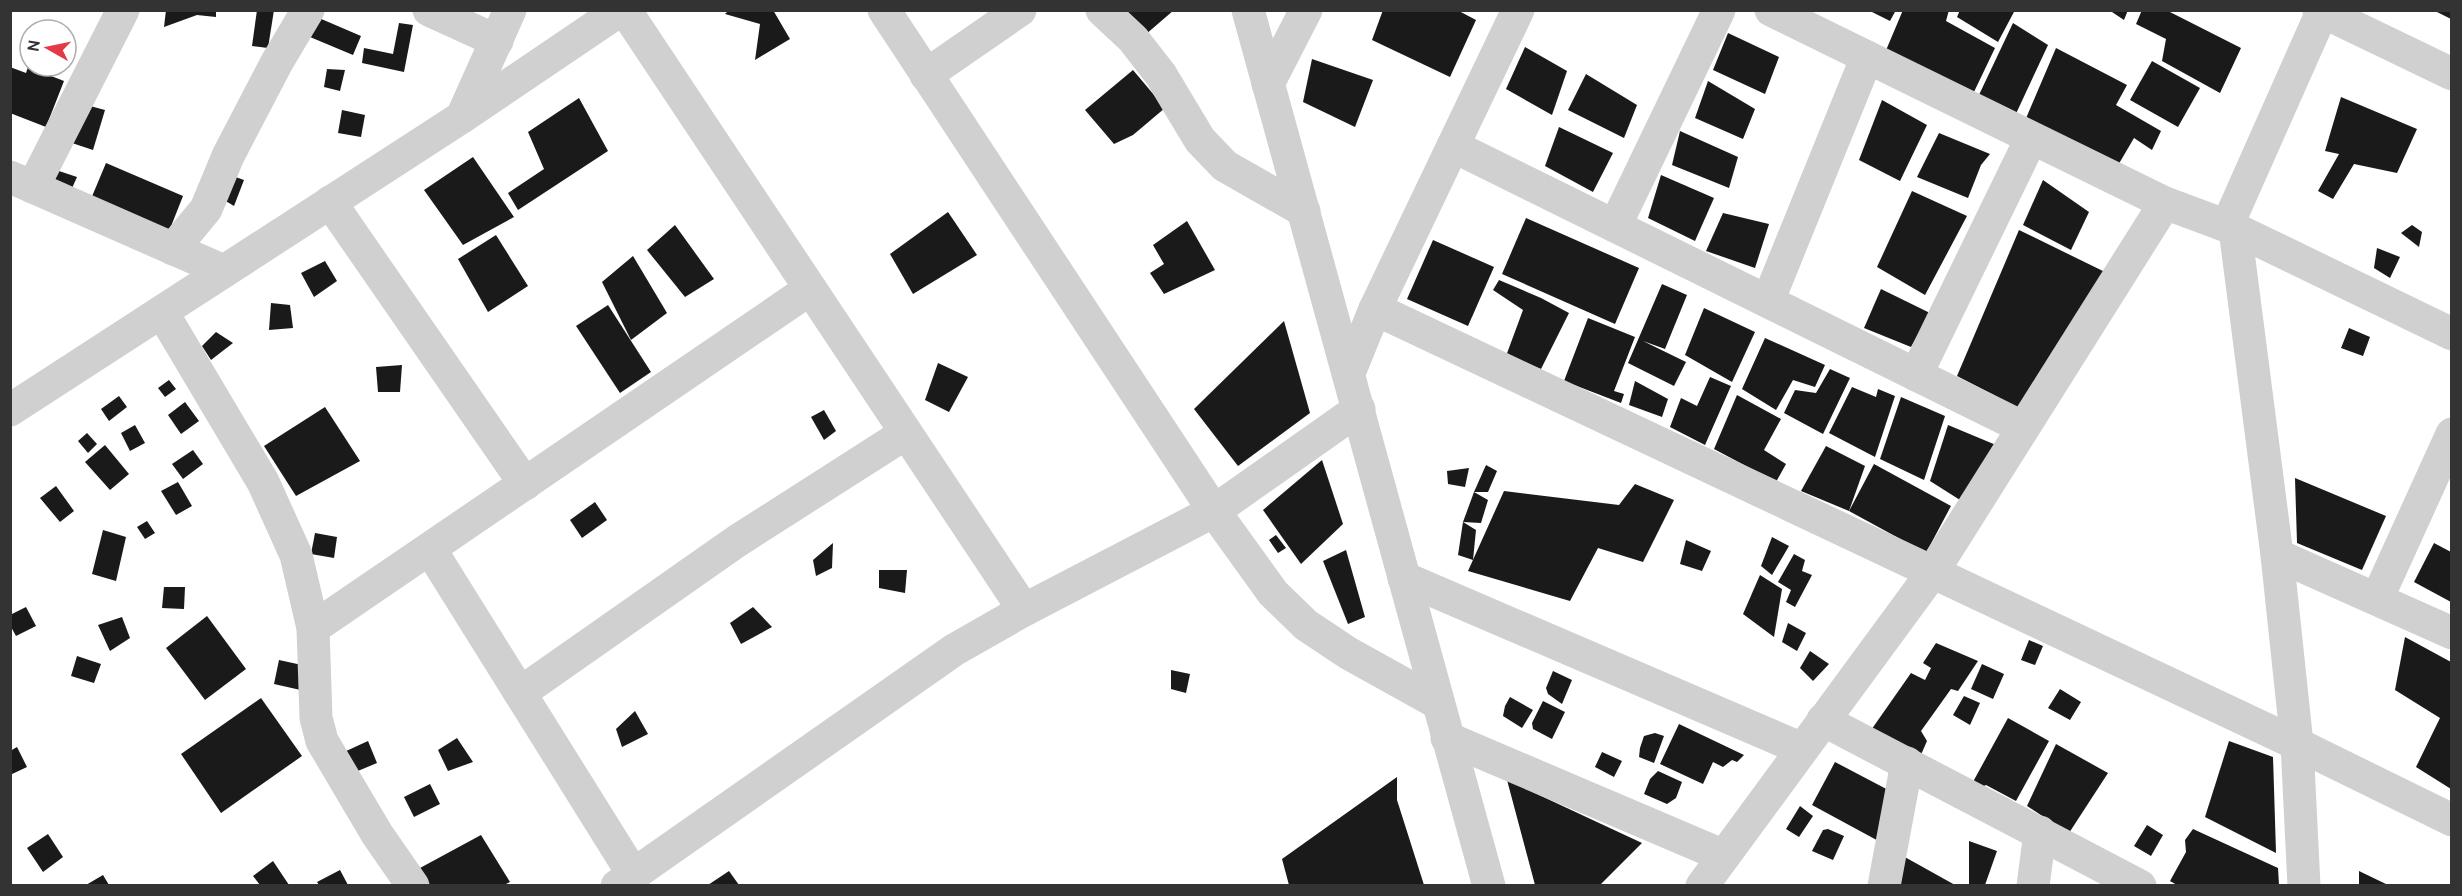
<svg xmlns="http://www.w3.org/2000/svg" width="2462" height="896" font-family="Cabin,sans-serif">
<style>
.building{fill:#1a1a1a}
.lines{fill:none;stroke-linecap:round;stroke-linejoin:round}
.minor{stroke:#d0d0d0;stroke-width:33}
</style>
<rect width="100%" height="100%" fill="#fff"/>
<!-- building -->
<g class="building">
<path d="M166 10H216V17L197 15 164 27Z"/>
<path d="M257 10H274L268 48 252 46Z"/>
<path d="M729 10H773L790 39 755 60 760 24 725 14Z"/>
<path d="M1125 10H1174L1145 35Z"/>
<path d="M1383 10H1457L1476 20 1450 77 1372 40Z"/>
<path d="M1868 10H1896L1890 21Z"/>
<path d="M1903 10H1949L1946 21 1995 48 1973 94 1884 55Z"/>
<path d="M1960 10H2015L1998 42 1957 17Z"/>
<path d="M2109 10H2128L2124 20Z"/>
<path d="M2142 10H2166L2241 48 2220 93 2162 61 2166 39 2136 24Z"/>
<path d="M2433 10H2451V19Z"/>
<path d="M319 18 361 36 353 55 310 37Z"/>
<path d="M399 23 413 25 404 72 362 63 364 48 393 54Z"/>
<path d="M2013 23 2048 45 2014 118 1978 97Z"/>
<path d="M1728 33 1779 57 1765 94 1713 70Z"/>
<path d="M1525 47 1567 71 1552 115 1506 89Z"/>
<path d="M2056 48 2127 85 2116 105 2161 131 2152 150 2134 138 2117 167 2024 123Z"/>
<path d="M1312 59 1373 80 1355 127 1303 102Z"/>
<path d="M2152 61 2200 88 2178 127 2130 100Z"/>
<path d="M10 67 26 73 28 67 64 81 46 127 10 113Z"/>
<path d="M327 69 345 70 340 91 324 87Z"/>
<path d="M1133 70 1165 108 1133 135 1114 144 1085 110Z"/>
<path d="M1586 74 1637 105 1624 138 1568 110Z"/>
<path d="M1708 81 1755 109 1743 139 1695 118Z"/>
<path d="M2341 97 2417 129 2397 173 2354 164 2333 199 2318 191 2339 154 2325 151Z"/>
<path d="M579 98 608 151 518 210 508 193 544 169 528 132Z"/>
<path d="M1882 100 1927 125 1900 181 1859 160Z"/>
<path d="M90 106 105 110 93 150 69 142Z"/>
<path d="M342 110 365 115 361 137 338 133Z"/>
<path d="M1559 127 1613 153 1593 192 1545 166Z"/>
<path d="M1680 131 1738 157 1729 188 1672 165Z"/>
<path d="M1939 133 1990 154 1981 165 1968 198 1917 177Z"/>
<path d="M473 157 514 217 463 245 424 190Z"/>
<path d="M106 163 183 196 166 239 88 206Z"/>
<path d="M56 170 77 177 69 195 50 190Z"/>
<path d="M227 174 244 180 234 206 219 197Z"/>
<path d="M1661 175 1714 198 1695 241 1648 218Z"/>
<path d="M2043 180 2089 212 2071 250 2023 225Z"/>
<path d="M1912 191 1967 216 1925 295 1877 267Z"/>
<path d="M948 212 977 255 913 294 890 254Z"/>
<path d="M1723 213 1769 224 1755 268 1706 251Z"/>
<path d="M1526 218 1639 268 1615 324 1502 274Z"/>
<path d="M1187 221 1215 270 1164 294 1150 273 1164 264 1153 245Z"/>
<path d="M675 225 714 279 685 297 647 250Z"/>
<path d="M2412 225 2422 232 2419 247 2401 233Z"/>
<path d="M2019 230 2105 272 2021 409 1957 376Z"/>
<path d="M496 235 528 286 488 312 458 259Z"/>
<path d="M1433 240 1494 267 1468 326 1407 299Z"/>
<path d="M2377 248 2400 257 2390 278 2374 268Z"/>
<path d="M633 256 667 313 631 340 602 282Z"/>
<path d="M325 261 337 281 314 297 301 273Z"/>
<path d="M1499 280 1541 298 1569 313 1541 369 1506 356 1523 310 1493 290Z"/>
<path d="M1662 284 1687 295 1665 349 1643 341 1686 362 1674 386 1628 363Z"/>
<path d="M1881 289 1930 313 1911 347 1864 328Z"/>
<path d="M271 303 290 305 293 328 269 330Z"/>
<path d="M608 305 651 372 620 393 576 326Z"/>
<path d="M1704 308 1755 332 1732 382 1685 355Z"/>
<path d="M1588 318 1635 337 1614 391 1624 394 1621 403 1564 381Z"/>
<path d="M1284 321 1310 413 1238 466 1194 409Z"/>
<path d="M2349 328 2370 337 2363 356 2341 348Z"/>
<path d="M216 332 233 343 211 360 202 346Z"/>
<path d="M1765 338 1825 365 1815 387 1793 380 1776 410 1742 389Z"/>
<path d="M938 363 968 377 949 412 925 400Z"/>
<path d="M402 365 400 392H378L376 367Z"/>
<path d="M1830 369 1850 378 1823 434 1784 413 1795 390 1816 393Z"/>
<path d="M1710 377 1731 386 1705 445 1670 427 1681 398 1697 406Z"/>
<path d="M169 380 176 389 165 397 158 388Z"/>
<path d="M1635 381 1668 399 1662 417 1629 405Z"/>
<path d="M1852 387 1876 397 1878 389 1895 396 1875 457 1829 433Z"/>
<path d="M1737 395 1781 419 1764 450 1786 464 1776 482 1714 449Z"/>
<path d="M119 396 127 407 109 421 101 409Z"/>
<path d="M1901 397 1945 416 1924 480 1880 459Z"/>
<path d="M185 402 199 421 181 434 168 415Z"/>
<path d="M325 407 360 461 296 496 264 446Z"/>
<path d="M824 410 836 431 824 440 811 417Z"/>
<path d="M135 425 145 443 130 451 121 433Z"/>
<path d="M1948 425 1996 445 1960 500 1930 481Z"/>
<path d="M87 433 97 444 88 453 78 441Z"/>
<path d="M105 445 129 474 110 490 85 462Z"/>
<path d="M1826 446 1865 466 1849 511 1801 491Z"/>
<path d="M193 450 203 464 183 479 172 464Z"/>
<path d="M1322 460 1343 524 1301 564 1263 510Z"/>
<path d="M1874 464 1951 506 1926 553 1849 511Z"/>
<path d="M1486 465 1497 471 1488 492H1474Z"/>
<path d="M1469 468 1465 487 1448 484 1447 471Z"/>
<path d="M2295 478 2386 516 2362 570 2297 543Z"/>
<path d="M178 482 192 506 176 515 161 491Z"/>
<path d="M1635 484 1674 500 1643 562 1598 548 1570 601 1468 571 1504 491 1619 505Z"/>
<path d="M56 486 74 511 60 522 40 498Z"/>
<path d="M1474 492 1488 500 1481 523 1463 522Z"/>
<path d="M595 502 607 520 582 538 570 520Z"/>
<path d="M147 521 155 533 145 539 137 527Z"/>
<path d="M1463 522 1476 530 1473 560 1458 555Z"/>
<path d="M103 530 126 537 116 581 92 574Z"/>
<path d="M315 533 337 537 334 558 311 554Z"/>
<path d="M1276 535 1286 548 1278 553 1269 540Z"/>
<path d="M1772 537 1789 546 1772 575 1761 566Z"/>
<path d="M1686 540 1711 551 1702 571 1680 564Z"/>
<path d="M833 543 832 568 816 576 813 560Z"/>
<path d="M2434 543 2451 552V602L2414 582Z"/>
<path d="M1346 550 1365 617 1348 624 1323 561Z"/>
<path d="M1794 554 1805 560 1802 571 1812 575 1795 607 1786 602 1791 590 1778 582Z"/>
<path d="M879 570H907L905 593 879 588Z"/>
<path d="M1760 575 1782 589 1774 637 1743 614Z"/>
<path d="M164 587H185L184 609 162 608Z"/>
<path d="M26 607 36 626 16 636 10 625V615Z"/>
<path d="M753 607 772 627 741 644 730 623Z"/>
<path d="M207 616 246 669 205 700 166 648Z"/>
<path d="M122 617 130 638 110 651 98 625Z"/>
<path d="M1788 623 1806 633 1797 651 1782 642Z"/>
<path d="M2405 637 2451 662V789L2416 767 2440 718 2395 690Z"/>
<path d="M2029 640 2043 646 2035 665 2021 660Z"/>
<path d="M1936 643 1978 661 1958 691 1951 689 1921 731 1927 741 1920 757 1869 733 1911 673 1925 680 1931 668 1923 663Z"/>
<path d="M1810 651 1829 664 1813 681 1800 668Z"/>
<path d="M77 656 101 664 94 683 71 676Z"/>
<path d="M279 660 311 667 305 691 274 684Z"/>
<path d="M1982 664 2004 674 1993 699 1971 689Z"/>
<path d="M1171 670 1190 674 1186 693 1171 689Z"/>
<path d="M1553 671 1572 680 1562 704 1548 694 1546 688Z"/>
<path d="M2060 689 2081 702 2070 720 2048 708Z"/>
<path d="M1964 696 1980 703 1970 725 1953 715Z"/>
<path d="M1510 697 1533 710 1522 728 1503 716 1505 706Z"/>
<path d="M261 698 302 756 221 813 181 754Z"/>
<path d="M1543 701 1565 712 1552 739 1533 729 1532 723Z"/>
<path d="M635 711 648 734 622 747 616 729Z"/>
<path d="M2008 718 2049 741 2016 801 1986 785 1977 789 1974 780Z"/>
<path d="M1679 724 1744 755 1737 762 1732 760 1723 767 1713 762 1703 784 1660 764Z"/>
<path d="M1655 733 1664 736 1654 763 1639 757 1640 748 1644 736Z"/>
<path d="M457 738 473 762 448 771 438 750Z"/>
<path d="M368 741 377 763 353 773 344 752Z"/>
<path d="M2229 741 2273 757 2276 853 2205 817Z"/>
<path d="M2056 744 2108 773 2069 833 2027 806Z"/>
<path d="M17 747 27 767 10 775V751Z"/>
<path d="M1602 752 1622 761 1614 777 1595 767Z"/>
<path d="M1835 762 1894 793 1884 844 1812 805Z"/>
<path d="M1658 771 1682 782 1676 798 1667 804 1644 794 1650 779Z"/>
<path d="M1397 777V800L1424 885H1289L1282 859Z"/>
<path d="M1507 780 1642 843 1600 885H1535Z"/>
<path d="M430 784 440 804 414 817 404 797Z"/>
<path d="M1800 806 1813 816 1799 837 1786 829Z"/>
<path d="M2147 825 2163 835 2151 856 2134 846Z"/>
<path d="M1828 829 1844 836 1833 860 1812 851 1823 830Z"/>
<path d="M2193 829 2278 868 2279 885H2177L2170 881 2186 852 2185 840Z"/>
<path d="M48 834 63 857 43 872 27 848Z"/>
<path d="M481 835 510 882 504 885H429L420 868Z"/>
<path d="M1969 841 1997 851 1985 885 1969 884Z"/>
<path d="M1903 856 1955 885H1896Z"/>
<path d="M273 861 289 885H260L253 876Z"/>
<path d="M340 870 348 885H319L317 882Z"/>
<path d="M729 871 739 885H708Z"/>
<path d="M2359 871 2388 885H2359Z"/>
<path d="M103 875 109 885H86Z"/>
</g>
<g class="lines">
<!-- minor -->
<g class="minor">
<path d="M429 10 497 41"/>
<path d="M625 10 1024 610"/>
<path d="M884 10 1214 511 1273 593 1306 625 1348 653 1438 703"/>
<path d="M1102 10 1133 39 1161 75 1200 140 1225 166 1304 211"/>
<path d="M1248 10 1489 886"/>
<path d="M1771 10 2165 203 2235 229 2277 555 2297 744 2304 886"/>
<path d="M2319 10 2452 74"/>
<path d="M926 75 1020 10"/>
<path d="M1268 84 1306 10"/>
<path d="M462 117 510 10"/>
<path d="M1453 146 2022 427"/>
<path d="M10 177 224 271"/>
<path d="M33 187 123 10"/>
<path d="M330 202 525 484"/>
<path d="M1615 226 1719 10"/>
<path d="M2227 226 2322 12"/>
<path d="M2235 229 2452 334"/>
<path d="M173 249 206 209 228 156 277 62 308 10"/>
<path d="M1768 301 1867 57"/>
<path d="M1375 309 2297 744 2452 820"/>
<path d="M162 312 263 482 296 555 313 628 316 718 322 741 377 834 413 886"/>
<path d="M1349 373 1375 309 1518 10"/>
<path d="M1916 375 2031 139"/>
<path d="M10 410 462 117 620 10"/>
<path d="M430 549 633 874"/>
<path d="M2277 555 2452 633"/>
<path d="M1404 578 1802 749"/>
<path d="M2377 599 2452 434"/>
<path d="M313 628 810 289"/>
<path d="M520 693 737 541 906 433"/>
<path d="M1823 720 2140 886"/>
<path d="M1447 738 1724 856"/>
<path d="M617 886 954 650 1024 610 1214 511 1359 409"/>
<path d="M1702 886 1932 573 2165 203"/>
<path d="M1884 886 1907 763"/>
<path d="M2033 886 2040 832"/>
</g>
</g>
<!-- border -->
<rect width="2462" height="896" fill="none" stroke="#333333" stroke-width="24"/>
<!-- north arrow -->
<g transform="translate(48 48) rotate(279)"><circle r="28" fill="#ffffff" stroke="#adadad" stroke-width="1.5"/>
<path d="M0-4.5L10 22L0 15L-10 22Z" fill="#e63946"/>
<text y="-9" font-size="16" font-weight="bold" text-anchor="middle" fill="#333333">N</text>
</g>
</svg>
